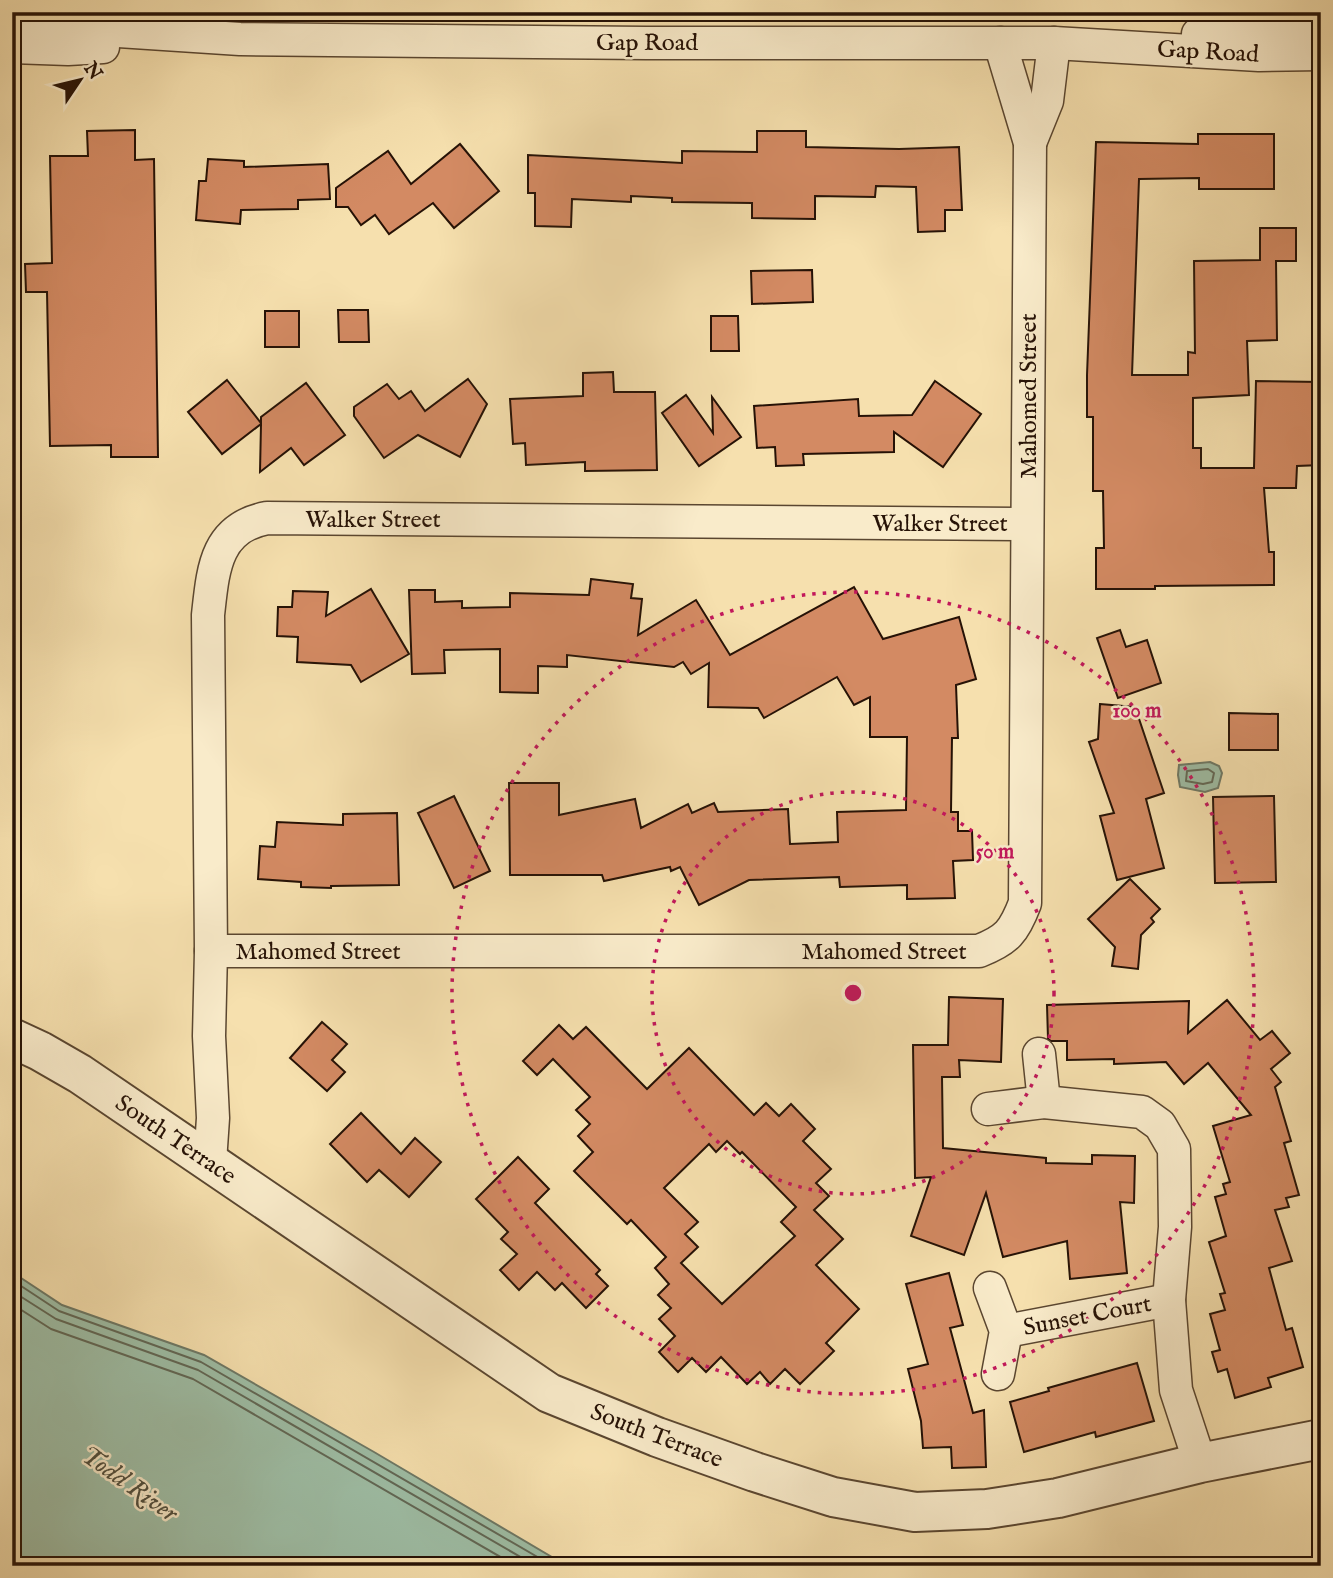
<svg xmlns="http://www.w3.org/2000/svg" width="1333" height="1578" font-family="'IM FELL English',serif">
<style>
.water{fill:#9ebea6;stroke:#6e7966;stroke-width:2}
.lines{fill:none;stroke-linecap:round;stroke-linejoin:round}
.shore{stroke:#626856;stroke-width:2}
.building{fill:#d38a63;stroke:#261206;stroke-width:2;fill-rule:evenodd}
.minor-casing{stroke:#5a4630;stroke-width:35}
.tertiary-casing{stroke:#5a4630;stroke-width:42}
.minor{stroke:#f9ebca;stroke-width:32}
.tertiary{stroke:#f9ebca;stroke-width:38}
.ring{fill:none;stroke:#c2185b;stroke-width:3.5;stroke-dasharray:3.5 7}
.labels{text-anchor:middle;stroke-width:5;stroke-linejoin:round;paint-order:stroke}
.street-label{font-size:24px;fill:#261206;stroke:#f9ebca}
.water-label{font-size:26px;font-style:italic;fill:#504e3e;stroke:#f9ebca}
.centre{fill:#c2185b;stroke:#f9ebca;stroke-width:3.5}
.ring-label{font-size:21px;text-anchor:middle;font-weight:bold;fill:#c2185b;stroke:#f9ebca;stroke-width:5;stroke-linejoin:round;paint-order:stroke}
</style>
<rect width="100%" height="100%" fill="#f6e0ae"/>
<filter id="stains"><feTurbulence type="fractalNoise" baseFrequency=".00286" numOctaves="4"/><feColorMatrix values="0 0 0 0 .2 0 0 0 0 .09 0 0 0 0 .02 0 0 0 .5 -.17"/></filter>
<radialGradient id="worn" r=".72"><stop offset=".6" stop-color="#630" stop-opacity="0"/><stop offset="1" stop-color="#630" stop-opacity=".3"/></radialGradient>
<!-- water -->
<g class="water">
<path d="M1210 762 1219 766 1222 773 1218 788 1205 792 1180 787 1178 775 1179 765Z"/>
<path d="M12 1272 62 1305 204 1355 374 1452 567 1566H12Z"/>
</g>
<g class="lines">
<!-- shore -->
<g class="shore">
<path d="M1208 769 1214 773 1212 782 1203 784 1186 781 1187 771Z"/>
<path d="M12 1280 59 1311 201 1362 553 1566"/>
<path d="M12 1291 56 1319 198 1370 536 1566"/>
<path d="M12 1304 51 1329 193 1379 516 1566"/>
</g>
</g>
<!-- building -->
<g class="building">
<path d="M135 130V160L154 159 158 457H111V445L50 446 47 292H26L25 264 52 263 50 156H88L87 131Z"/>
<path d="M757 131H806V147L899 149 959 147 962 210H945V231L918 232 916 187 876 186 875 197 815 196V219L752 218V203L672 202V198L631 196V202L572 199 571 227 535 226V193H528V155L682 163V151L757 152Z"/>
<path d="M1198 134H1274V189H1199V178L1139 179 1132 375H1188V352L1195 353 1194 261 1260 260V228H1296V261H1276L1277 340 1247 341 1249 395 1193 398V448H1201V468H1254L1256 381 1321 382V465L1297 466 1296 488H1264L1269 552H1274V585L1155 586V589H1096V548H1104L1103 491H1093V417H1087V375L1096 142 1198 144Z"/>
<path d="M460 144 499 191 454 228 433 203 389 234 375 215 361 225 348 207H336V188L388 151 411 184Z"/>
<path d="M208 159 244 161V167L328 164 330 199 298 200V209L241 210 240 224 196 220 199 181H206Z"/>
<path d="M812 270 813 302 752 304 751 271Z"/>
<path d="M338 310H368L369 342H339Z"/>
<rect x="265" y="311" width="34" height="36"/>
<path d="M711 316H738L739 351H711Z"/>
<path d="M613 372 614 392H655L657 470 585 471V462L526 465 525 443 513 444 510 399 583 396V373Z"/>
<path d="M468 379 487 404 460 457 418 435 384 458 354 416V407L387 384 399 399 411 391 425 411Z"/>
<path d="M227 380 261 423V417L306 383 345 435 304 465 291 448 260 472 261 424 222 454 188 412Z"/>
<path d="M935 381 981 414 943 467 894 432V452L803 454 804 465 776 466 775 447 757 448 754 406 858 399 859 416 912 415Z"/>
<path d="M686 395 713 433 712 397 741 437 699 466 662 413Z"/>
<path d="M591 579 633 584 631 598 642 599 638 635 696 600 730 655 854 587 883 639 959 617 976 679 956 685 958 738H952L951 812H958V831H972L973 860 953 861 955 898 907 899V885L840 887 839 877 749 880 699 905 680 867 671 871 670 867 604 881 602 875H510L509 783H559V815L635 799 641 828 688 804 692 813 714 803 718 812 788 809 790 844 838 842 837 812 906 810 907 737H870V697L854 705 837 677 764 718 758 708 708 707 709 663 691 674 683 662 674 667 567 655V667L538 666V693L500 692V649L444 650 445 673 412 674 409 590H435V602L462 601V608L510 607V593L589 595Z"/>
<path d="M371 589 409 654 361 682 351 665 297 662 298 637 277 636 278 607H292L293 591 328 592 326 616Z"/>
<path d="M1120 630 1126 647 1147 640 1161 683 1118 698 1097 638Z"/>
<path d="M1100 704 1135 707 1164 793 1146 799 1164 868 1117 880 1100 816 1114 813 1089 742 1098 739Z"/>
<path d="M1229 713 1278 714V750H1229Z"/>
<path d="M454 796 490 871 454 888 418 813Z"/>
<path d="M1274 796 1276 882 1215 883 1213 797Z"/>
<path d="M397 813 399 885 331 886V888L301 887V882L258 879 260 846 275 847 277 822 343 825V814Z"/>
<path d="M1130 879 1160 909 1151 918 1154 922 1141 935 1138 969 1112 966 1115 947 1088 919Z"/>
<path d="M949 997 1003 999 1001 1062 959 1060 960 1077H942L943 1148 1046 1158V1163L1092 1164V1155L1135 1156 1134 1203 1120 1202 1127 1273 1070 1279 1067 1241 1003 1257 986 1193 964 1255 911 1236 931 1177 915 1178 913 1045H948Z"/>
<path d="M1227 1000 1260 1040 1272 1031 1290 1053 1271 1069 1281 1082 1275 1087 1291 1141 1284 1143 1299 1195 1286 1198 1289 1207 1275 1210 1292 1261 1269 1268 1286 1330 1292 1328 1303 1367 1268 1378 1271 1387 1235 1398 1227 1369 1218 1372 1212 1352 1220 1350 1210 1314 1225 1310 1220 1294 1225 1293 1209 1242 1226 1236 1215 1197 1226 1194 1223 1184 1230 1182 1213 1126 1251 1115 1208 1063 1184 1084 1166 1062 1114 1064V1059L1067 1060V1041H1051L1048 1039 1047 1005 1189 1001 1188 1033Z"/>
<path d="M322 1022 347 1044 332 1060 345 1072 327 1091 290 1058Z"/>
<path d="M559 1025 573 1039 586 1027 647 1089 689 1048 754 1115 766 1103 779 1116 791 1104 815 1129 803 1141 831 1169 816 1183 829 1196 814 1210 843 1239 816 1265 859 1309 826 1343 834 1351 800 1384 785 1369 770 1384 760 1372 747 1384 721 1357 706 1372 692 1358 678 1372 659 1352 675 1336 659 1319 671 1308 658 1295 669 1284 655 1268 666 1257 631 1220 627 1224 574 1171 593 1152 578 1136 590 1124 576 1110 590 1097 553 1059 537 1075 523 1061ZM727 1141 740 1154 742 1152 796 1207 781 1222 795 1236 722 1304 681 1263 698 1247 685 1234 698 1222 664 1188 709 1144 716 1152Z"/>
<path d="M361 1113 401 1154 415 1138 441 1162 409 1197 379 1170 367 1182 330 1144Z"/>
<path d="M518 1157 549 1189 535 1203 600 1270 596 1274 608 1286 586 1308 562 1283 555 1290 537 1272 519 1290 500 1270 517 1254 501 1239 508 1232 476 1199Z"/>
<path d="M949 1273 963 1325 950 1328 973 1413 984 1410 986 1467 952 1468 951 1447 923 1448 921 1421 908 1369 928 1364 906 1284Z"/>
<path d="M1137 1363 1154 1421 1096 1437 1095 1432 1024 1452 1010 1402 1049 1391 1048 1388Z"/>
</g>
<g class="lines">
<defs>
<g id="minor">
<path d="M12 24 240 39 646 43H1054L1259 55 1321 54"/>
<path d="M1198 34 1321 28"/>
<path d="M12 47 68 49 103 47"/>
<path d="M1030 143 1047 101 1054 43"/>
<path d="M211 951H979C1007 940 1014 932 1025 903L1030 143 1000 43"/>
<path d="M1039 1054 1044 1102"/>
<path d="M988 1109 1044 1102 1142 1112 1160 1125 1174 1149 1175 1227 1169 1300 1176 1390 1200 1463"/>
<path d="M210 1162 213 1118 209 1036 211 951 208 615C213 570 215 528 267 518L1027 524"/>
<path d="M990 1288 1006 1331 998 1374"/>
<path d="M1006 1331 1169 1300"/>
</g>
<path id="tertiary" d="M12 1038 40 1051 80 1074 549 1393 657 1437 755 1472 833 1497 915 1512 987 1509 1058 1498 1200 1463 1321 1439"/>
</defs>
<!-- minor casing -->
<use href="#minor" class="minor-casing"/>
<!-- tertiary casing -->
<use href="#tertiary" class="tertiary-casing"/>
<!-- minor -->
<use href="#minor" class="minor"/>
<!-- tertiary -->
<use href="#tertiary" class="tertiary"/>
</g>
<!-- distance rings -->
<g class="ring">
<circle cx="853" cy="993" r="201"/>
<circle cx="853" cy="993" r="401"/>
</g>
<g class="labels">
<!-- street labels -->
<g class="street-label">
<text x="647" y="50">Gap Road</text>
<text transform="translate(1208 51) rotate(3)" y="8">Gap Road</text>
<text transform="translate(1028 396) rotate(-90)" y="8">Mahomed Street</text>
<text x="373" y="527">Walker Street</text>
<text x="940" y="531">Walker Street</text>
<text x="318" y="959">Mahomed Street</text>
<text x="884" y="959">Mahomed Street</text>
<text transform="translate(176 1139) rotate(34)" y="8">South Terrace</text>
<text transform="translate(1087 1315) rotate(-11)" y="8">Sunset Court</text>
<text transform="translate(657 1435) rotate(21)" y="8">South Terrace</text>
</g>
<!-- water labels -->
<g class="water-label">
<text transform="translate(130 1483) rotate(35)" y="9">Todd River</text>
</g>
</g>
<circle cx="853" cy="993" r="10" class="centre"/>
<g class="ring-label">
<text x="1137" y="717">100 m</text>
<text x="995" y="858">50 m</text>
</g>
<!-- margin -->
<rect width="1333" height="1578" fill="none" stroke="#f6e0ae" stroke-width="42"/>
<rect x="14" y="14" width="1305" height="1550" fill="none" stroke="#261206" stroke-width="3.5"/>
<rect x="21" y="21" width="1291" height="1536" fill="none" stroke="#261206" stroke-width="2"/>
<!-- north arrow -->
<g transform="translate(80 80) rotate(55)" stroke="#f9ebca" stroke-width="5" paint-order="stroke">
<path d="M0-5L12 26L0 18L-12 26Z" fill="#261206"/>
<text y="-10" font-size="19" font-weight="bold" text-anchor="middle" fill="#261206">N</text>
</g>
<rect width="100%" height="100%" filter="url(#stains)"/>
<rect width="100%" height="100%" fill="url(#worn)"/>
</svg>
